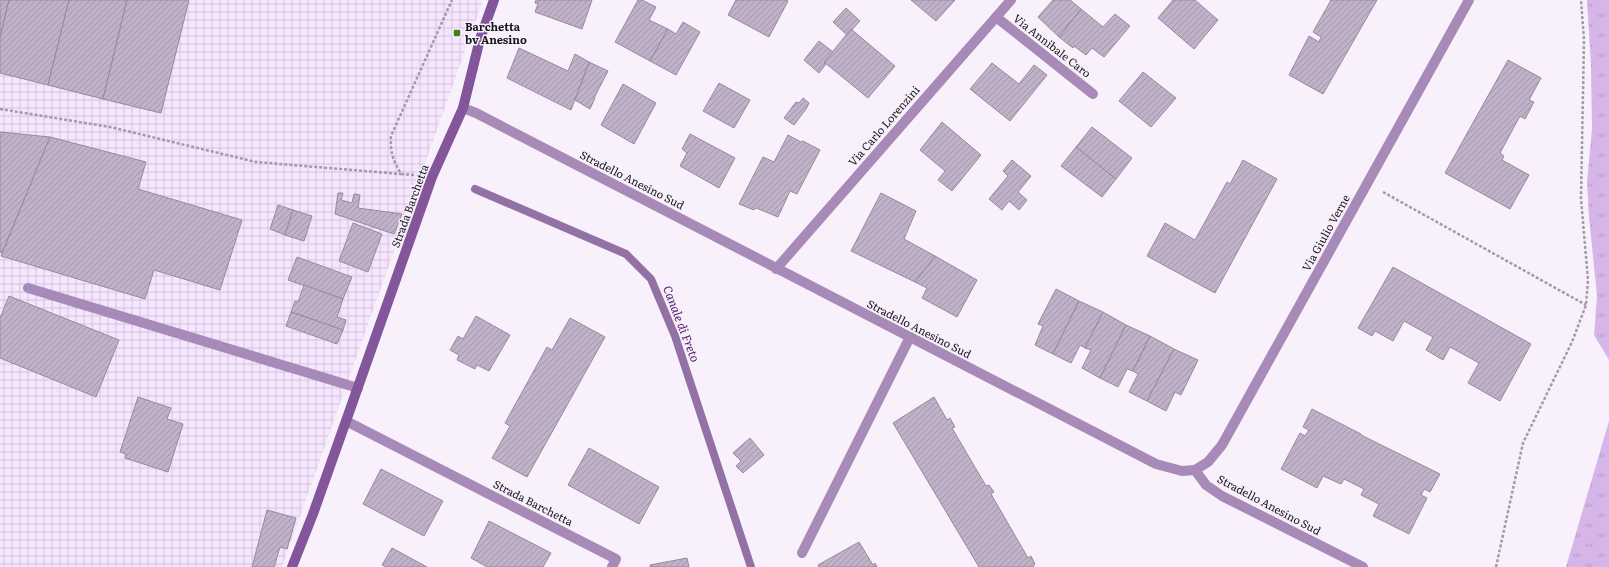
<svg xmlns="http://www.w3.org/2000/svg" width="1609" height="567" font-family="Literata,serif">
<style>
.industrial{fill:url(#industrial-grid)}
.grass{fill:url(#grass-tufts)}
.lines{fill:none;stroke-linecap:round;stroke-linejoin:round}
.stream{stroke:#9271a5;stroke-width:8}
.building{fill:url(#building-hatch);stroke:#9788a0}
.path{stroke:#a19ba5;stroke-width:2.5;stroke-dasharray:3 2;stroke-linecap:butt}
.lane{stroke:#a88ab9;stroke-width:10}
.street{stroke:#a88ab9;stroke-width:10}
.secondary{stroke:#83559a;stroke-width:10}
.poi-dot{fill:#497e12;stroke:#f8f1fc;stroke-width:1.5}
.labels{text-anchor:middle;stroke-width:3;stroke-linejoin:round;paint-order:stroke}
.poi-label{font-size:11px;font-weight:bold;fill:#1a151e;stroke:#f8f1fc;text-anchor:start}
.street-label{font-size:11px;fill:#1a151e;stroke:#f8f1fc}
.water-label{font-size:12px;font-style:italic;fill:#592072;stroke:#f8f1fc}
</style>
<defs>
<pattern id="industrial-grid" width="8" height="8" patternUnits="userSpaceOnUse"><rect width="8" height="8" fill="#f6e5ff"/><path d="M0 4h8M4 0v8" fill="none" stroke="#d2c4da"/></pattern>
<pattern id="grass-tufts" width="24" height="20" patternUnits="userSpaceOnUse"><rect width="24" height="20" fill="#d6b5e9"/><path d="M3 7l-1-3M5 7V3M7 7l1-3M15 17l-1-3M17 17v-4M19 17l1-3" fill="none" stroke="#b79bc7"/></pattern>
<pattern id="building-hatch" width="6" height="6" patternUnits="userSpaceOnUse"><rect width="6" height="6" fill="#c0b1c9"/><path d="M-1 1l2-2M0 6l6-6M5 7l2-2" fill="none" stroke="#a497ac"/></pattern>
</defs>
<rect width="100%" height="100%" fill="#f8f1fc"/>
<!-- industrial -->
<path class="industrial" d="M0 0H483L282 567H0Z"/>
<!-- grass -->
<g class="grass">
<path d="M1587 0H1609V360L1594 335 1597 296 1589 217 1587 182 1592 129 1591 66Z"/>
<path d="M1609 421V567H1566Z"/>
</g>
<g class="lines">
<!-- stream -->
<path class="stream" d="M475 189 626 254 651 279 675 336 751 567"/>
</g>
<!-- building -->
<g class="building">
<path d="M0 0H9L0 38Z"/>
<path d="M9 0H69L48 85 0 73V38Z"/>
<path d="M69 0H127L103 99 48 85Z"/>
<path d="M127 0H189L161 113 103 99Z"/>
<path d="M536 0H592L582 29 535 12 538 4 535 3Z"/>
<path d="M638 0H642L656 7 649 20 668 29 650 61 615 42Z"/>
<path d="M736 0H785L788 1 769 37 728 15Z"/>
<path d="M911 0H955L936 21Z"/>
<path d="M1053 0H1070L1081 9 1059 37 1038 17Z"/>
<path d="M1173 0H1195L1218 20 1194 49 1158 18Z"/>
<path d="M1331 0H1377L1323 94 1289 75 1309 36 1319 42 1321 37 1313 32Z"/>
<path d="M846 8 860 21 847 35 833 22Z"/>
<path d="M1081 9 1103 27 1115 14 1130 26 1104 57 1092 48 1086 55 1074 46 1073 48 1059 37Z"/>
<path d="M683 22 700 32 676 75 650 61 668 29 676 34Z"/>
<path d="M851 29 895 66 868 98 824 62Z"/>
<path d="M819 41 833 52 824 62 826 64 819 73 804 60Z"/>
<path d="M519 48 568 71 575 54 589 62 571 110 507 78Z"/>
<path d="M1508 60 1541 78 1529 100 1534 102 1525 119 1520 116 1500 153 1504 156 1502 160 1529 175 1510 209 1445 173Z"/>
<path d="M589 62 608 71 594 98H595L590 109 575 100Z"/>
<path d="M992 63 1019 84 1034 65 1047 75 1010 121 970 89Z"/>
<path d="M1143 72 1176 98 1151 127 1119 101Z"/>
<path d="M719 83 750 100 734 128 703 111Z"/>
<path d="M623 84 656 103 634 144 601 125Z"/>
<path d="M803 98 809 103 806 109 794 125 784 118 796 102 799 103Z"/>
<path d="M942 122 981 155 952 191 938 180 945 171 920 150Z"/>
<path d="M1092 127 1132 158 1116 179 1076 147Z"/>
<path d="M0 132 50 137 2 253 0 252Z"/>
<path d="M690 134 735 158 719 188 680 166 687 153 682 149Z"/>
<path d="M788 135 801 142 803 141 820 150 797 194 790 191 778 217 756 208 754 210 739 204 763 157 774 162Z"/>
<path d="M50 137 146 162 138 189 242 220 220 290 154 270 145 299 1 256Z"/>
<path d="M1076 147 1116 179 1102 197 1061 166Z"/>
<path d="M1012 160 1031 176 1018 192 1027 200 1019 210 1009 201 1002 210 989 199 1008 176 1003 171Z"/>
<path d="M1243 160 1277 179 1215 293 1147 256 1165 223 1195 240 1227 182 1230 184Z"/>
<path d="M338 193H343L341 200 352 203 354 194 360 195 358 208 402 214 394 234 335 214Z"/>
<path d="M881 193 916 211 904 239 935 256 915 282 851 251Z"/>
<path d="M278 205 293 210 285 235 270 229Z"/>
<path d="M293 210 312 216 304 241 285 235Z"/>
<path d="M353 223 382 234 368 272 339 261Z"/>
<path d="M935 256 977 280 957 317 922 298 927 288 915 282Z"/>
<path d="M297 257 352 277 343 299 288 280Z"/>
<path d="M1393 267 1531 344 1500 401 1468 383 1479 363 1450 347 1443 360 1426 350 1433 337 1404 321 1393 341 1375 331 1372 336 1358 328Z"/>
<path d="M304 285 343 299 337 317 346 320 343 330 291 312 295 301 298 302Z"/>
<path d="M1056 289 1079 301 1053 354 1035 345 1043 326 1038 324Z"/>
<path d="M9 296 119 340 96 397 0 358V318Z"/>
<path d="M1079 301 1103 312 1085 348 1080 345 1071 363 1053 354Z"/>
<path d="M291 312 343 330 337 344 286 326Z"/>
<path d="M1103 312 1126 325 1100 378 1082 368 1091 350 1085 348Z"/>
<path d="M476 316 510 335 489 371 477 365 475 369 457 360 459 355 450 350 458 336 463 339Z"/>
<path d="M570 318 605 337 527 477 492 458 510 426 505 423 547 347 552 350Z"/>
<path d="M1126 325 1150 336 1133 371 1127 369 1118 387 1100 378Z"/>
<path d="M1150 336 1174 349 1147 401 1129 392 1138 374 1133 371Z"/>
<path d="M1174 349 1198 360 1181 395 1175 392 1166 411 1147 401Z"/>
<path d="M138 397 171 408 167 419 183 424 168 472 125 458 126 454 120 452Z"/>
<path d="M934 397 947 420 950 418 955 427 952 428 986 486 989 485 994 492 991 494 1028 558 1031 556 1035 564 1033 566 1034 567H979L893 423Z"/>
<path d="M1312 409 1361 434V435L1440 474 1430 492 1424 489 1421 495 1427 498 1409 534 1373 516 1379 504 1361 495 1364 489 1344 479 1341 484 1323 476 1317 488 1281 469 1300 433 1305 436 1309 430 1303 427Z"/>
<path d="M750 438 764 455 743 473 736 466 741 461 733 453Z"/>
<path d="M589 448 659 487 639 524 568 485Z"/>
<path d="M381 469 443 501 424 536 363 504Z"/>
<path d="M267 510 296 518 287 549 280 547 274 567H252Z"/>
<path d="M489 521 551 553 543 567H487L471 558Z"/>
<path d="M859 542 873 565 875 563 877 567H819L818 565Z"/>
<path d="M392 548 427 567H386L382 565Z"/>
<path d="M687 558 689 567H650V565Z"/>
</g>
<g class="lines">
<!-- path -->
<g class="path">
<path d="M0 109 110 127 256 162 401 174"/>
<path d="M414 175 401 174C393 160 390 153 391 136L452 0"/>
<path d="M1383 192 1586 305"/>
<path d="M1496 567 1523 443 1572 342 1586 305 1588 280 1581 199 1584 40 1581 0"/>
</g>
<!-- lane -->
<g class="lane">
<path d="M28 288 358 388"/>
<path d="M802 553 910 337"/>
</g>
<!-- street -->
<g class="street">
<path d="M996 17 1093 94"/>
<path d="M463 108 476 113 1156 464 1182 471 1195 470 1206 485 1222 496 1363 567"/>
<path d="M776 269 1011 0"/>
<path d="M346 421 616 559 612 567"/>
<path d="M1195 470 1208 462 1222 445 1469 0"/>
</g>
<!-- secondary -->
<path class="secondary" d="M292 567 313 514 346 421 432 177 463 108 480 39 494 0"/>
</g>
<!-- markers -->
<rect class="poi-dot" x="453" y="29" width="8" height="8" rx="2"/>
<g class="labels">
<!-- poi labels -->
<g class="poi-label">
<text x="465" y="31">Barchetta<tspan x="465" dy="13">bv Anesino</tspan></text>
</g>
<!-- street labels -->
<g class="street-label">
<text transform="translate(1052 46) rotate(38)" y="4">Via Annibale Caro</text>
<text transform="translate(884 126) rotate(-49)" y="4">Via Carlo Lorenzini</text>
<text transform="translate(632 180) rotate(27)" y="4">Stradello Anesino Sud</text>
<text transform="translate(410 206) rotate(-70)" y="4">Strada Barchetta</text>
<text transform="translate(1326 233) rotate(-61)" y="4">Via Giulio Verne</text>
<text transform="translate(919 329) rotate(27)" y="4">Stradello Anesino Sud</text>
<text transform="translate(533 503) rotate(27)" y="4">Strada Barchetta</text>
<text transform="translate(1269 505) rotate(28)" y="4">Stradello Anesino Sud</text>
</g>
<!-- water labels -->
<g class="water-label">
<text transform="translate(681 324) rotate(69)" y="4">Canale di Freto</text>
</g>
</g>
</svg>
